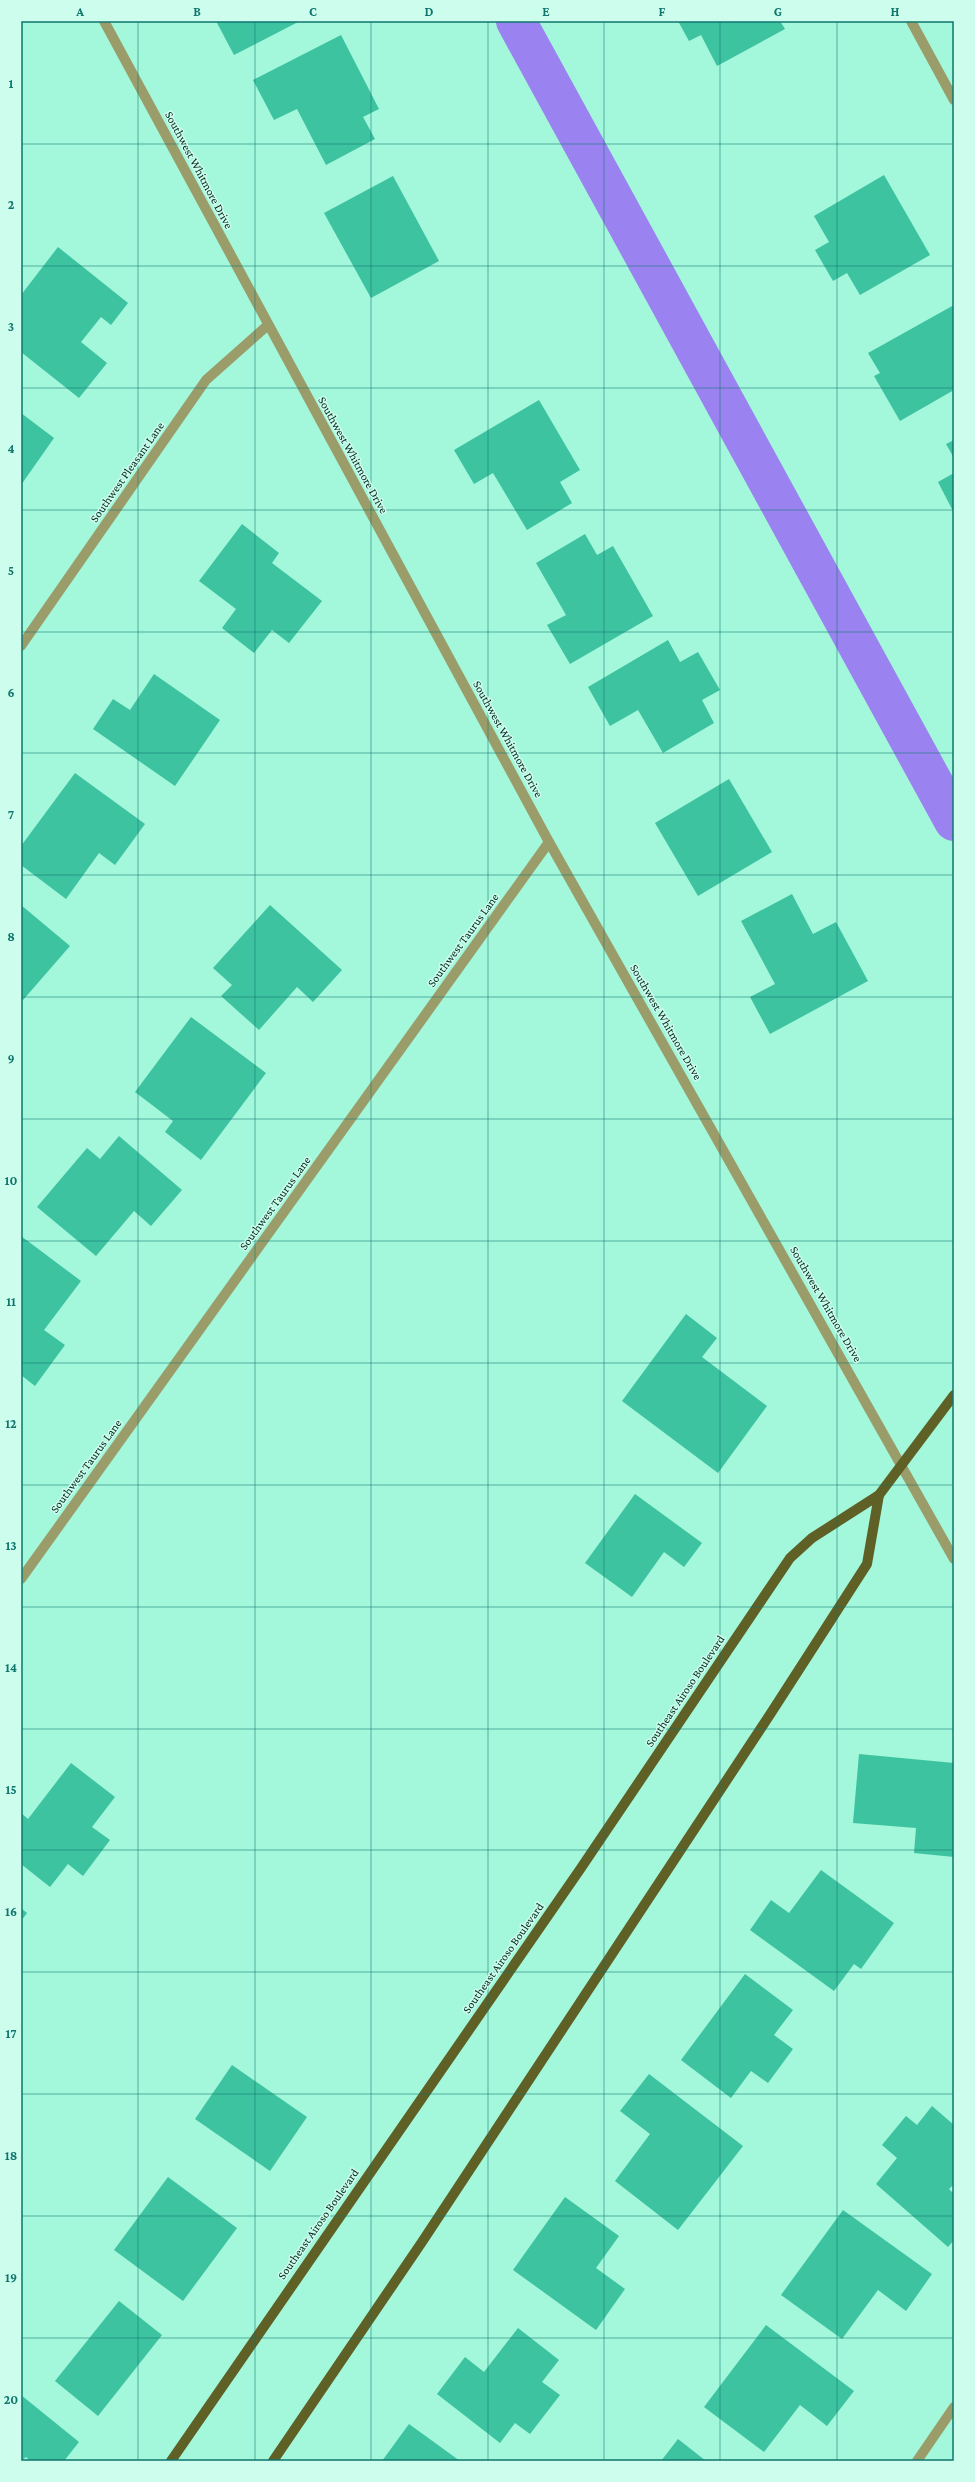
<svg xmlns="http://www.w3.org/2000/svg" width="975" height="2482" font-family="'Crimson Pro',serif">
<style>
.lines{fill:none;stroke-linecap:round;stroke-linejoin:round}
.canal{stroke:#9a82f0;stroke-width:40}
.building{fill:#3dc3a0}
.minor{stroke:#9a9d6a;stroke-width:10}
.major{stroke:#5e6026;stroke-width:10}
.grid{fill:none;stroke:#0f766e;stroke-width:1;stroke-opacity:0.55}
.labels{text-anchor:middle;stroke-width:3;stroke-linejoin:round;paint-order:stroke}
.street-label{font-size:12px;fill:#02271d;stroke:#cdfdec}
.neatline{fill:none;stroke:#0f766e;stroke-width:1.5}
.grid-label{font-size:13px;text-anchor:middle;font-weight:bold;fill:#0f766e}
</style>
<rect width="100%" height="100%" fill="#a3f7db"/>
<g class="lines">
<!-- canal -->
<path class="canal" d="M516 21 954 821"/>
</g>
<!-- building -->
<g class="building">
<path d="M216 21H300L234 55Z"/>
<path d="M678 21H780L785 29 717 66 701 35 689 41Z"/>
<path d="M341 35 379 109 363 117 375 139 326 165 297 109 274 120 253 80Z"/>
<path d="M884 175 930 255 860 295 847 273 833 281 815 250 829 242 814 216Z"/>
<path d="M393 176 439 261 371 298 324 213Z"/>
<path d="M58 247 128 303 111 325 101 317 81 342 107 363 79 398 21 352V295Z"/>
<path d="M954 305V390L900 421 874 376 880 373 868 353Z"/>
<path d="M539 400 580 470 560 482 572 503 527 530 493 473 474 484 454 450Z"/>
<path d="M21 413 54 438 21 485Z"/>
<path d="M954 440V458L946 444Z"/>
<path d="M954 473V513L938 482Z"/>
<path d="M242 524 279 553 272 563 322 601 289 643 272 630 254 653 222 628 236 609 199 581Z"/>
<path d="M585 534 597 555 613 546 653 616 570 664 547 625 566 615 536 563Z"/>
<path d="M668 640 680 662 698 652 720 690 702 700 714 723 663 753 638 710 610 726 588 687Z"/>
<path d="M154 674 220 720 175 786 93 729 113 699 130 710Z"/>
<path d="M75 773 145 824 115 865 99 853 66 899 21 865V846Z"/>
<path d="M729 779 772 852 698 896 655 823Z"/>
<path d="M792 894 813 934 836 922 868 981 770 1034 750 997 775 984 741 921Z"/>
<path d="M21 905 70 946 23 1000 21 998Z"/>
<path d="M270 905 342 970 313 1002 297 987 259 1030 221 996 232 985 213 968Z"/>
<path d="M191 1017 266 1073 201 1160 165 1132 173 1121 135 1092Z"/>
<path d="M119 1136 182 1190 151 1226 134 1211 96 1256 37 1207 87 1148 100 1159Z"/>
<path d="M21 1236 81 1281 44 1330 65 1345 35 1386 21 1375Z"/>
<path d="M686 1314 717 1338 702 1357 767 1406 718 1473 622 1401Z"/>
<path d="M635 1494 702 1543 684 1567 664 1552 632 1597 585 1563Z"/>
<path d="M859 1754 954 1763V1857L914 1853 916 1828 853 1823Z"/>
<path d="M71 1763 115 1797 92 1827 110 1840 83 1876 68 1864 50 1887 21 1864V1813L28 1819Z"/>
<path d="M821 1870 894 1923 861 1969 854 1964 834 1991 750 1930 771 1900 789 1913Z"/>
<path d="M21 1908 27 1913 21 1921Z"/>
<path d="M745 1974 793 2010 774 2035 793 2049 768 2083 751 2071 731 2098 681 2060Z"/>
<path d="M232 2065 307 2117 270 2171 195 2119Z"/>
<path d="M649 2074 743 2146 678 2230 615 2181 650 2134 620 2111Z"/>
<path d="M932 2106 954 2125V2184L949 2189 954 2194V2240L948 2247 876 2184 897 2158 882 2145 906 2116 917 2125Z"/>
<path d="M168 2177 237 2228 183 2301 114 2250Z"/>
<path d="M565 2197 619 2236 596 2268 625 2289 596 2330 513 2270Z"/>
<path d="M843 2210 932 2274 906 2311 878 2290 842 2339 781 2295Z"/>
<path d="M119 2301 162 2335 98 2416 55 2381Z"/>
<path d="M766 2325 854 2391 827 2426 800 2405 764 2452 704 2407Z"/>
<path d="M518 2328 559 2360 542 2382 560 2395 530 2434 515 2423 500 2443 437 2394 465 2357 484 2372Z"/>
<path d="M21 2395 79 2442 64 2461H30L26 2457 21 2461Z"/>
<path d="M409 2424 460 2461H382Z"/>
<path d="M678 2439 706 2461H661Z"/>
</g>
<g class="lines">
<!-- minor -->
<g class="minor">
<path d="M104 21 549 842 954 1559"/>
<path d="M911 21 954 100"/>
<path d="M21 646 206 380 268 325"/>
<path d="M21 1579 549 842"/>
<path d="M917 2461 954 2407"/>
</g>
<!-- major -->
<g class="major">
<path d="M171 2461 581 1868 790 1558 812 1538 879 1495 954 1395"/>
<path d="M273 2461 422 2242 771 1713 867 1564 879 1495"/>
</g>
</g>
<!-- grid -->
<path class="grid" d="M138 21V2461M255 21V2461M371 21V2461M488 21V2461M604 21V2461M720 21V2461M837 21V2461M21 144H954M21 266H954M21 388H954M21 510H954M21 632H954M21 753H954M21 875H954M21 997H954M21 1119H954M21 1241H954M21 1363H954M21 1485H954M21 1607H954M21 1729H954M21 1850H954M21 1972H954M21 2094H954M21 2216H954M21 2338H954"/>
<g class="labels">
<!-- street labels -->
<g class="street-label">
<text transform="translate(199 170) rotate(62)" y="4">Southwest Whitmore Drive</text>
<text transform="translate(353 455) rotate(61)" y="4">Southwest Whitmore Drive</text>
<text transform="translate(127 472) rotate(-55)" y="4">Southwest Pleasant Lane</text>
<text transform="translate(508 739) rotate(61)" y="4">Southwest Whitmore Drive</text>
<text transform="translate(463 940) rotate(-54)" y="4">Southwest Taurus Lane</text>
<text transform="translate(666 1022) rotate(60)" y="4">Southwest Whitmore Drive</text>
<text transform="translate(275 1203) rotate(-54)" y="4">Southwest Taurus Lane</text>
<text transform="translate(826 1304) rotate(60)" y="4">Southwest Whitmore Drive</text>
<text transform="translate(86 1466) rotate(-54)" y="4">Southwest Taurus Lane</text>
<text transform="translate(685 1691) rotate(-56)" y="4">Southeast Airoso Boulevard</text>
<text transform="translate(503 1958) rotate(-55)" y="4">Southeast Airoso Boulevard</text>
<text transform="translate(318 2224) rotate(-55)" y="4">Southeast Airoso Boulevard</text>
</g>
</g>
<!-- border -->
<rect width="975" height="2482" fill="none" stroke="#cdfdec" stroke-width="44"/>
<rect x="22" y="22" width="931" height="2438" class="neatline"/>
<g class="grid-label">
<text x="80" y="16">A</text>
<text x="197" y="16">B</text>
<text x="313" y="16">C</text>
<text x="429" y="16">D</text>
<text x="546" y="16">E</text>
<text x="662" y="16">F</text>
<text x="778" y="16">G</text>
<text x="895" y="16">H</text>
<text x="11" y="88">1</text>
<text x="11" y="209">2</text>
<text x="11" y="331">3</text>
<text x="11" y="453">4</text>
<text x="11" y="575">5</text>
<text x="11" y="697">6</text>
<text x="11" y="819">7</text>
<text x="11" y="941">8</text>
<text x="11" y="1063">9</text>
<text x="11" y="1185">10</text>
<text x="11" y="1306">11</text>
<text x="11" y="1428">12</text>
<text x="11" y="1550">13</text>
<text x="11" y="1672">14</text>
<text x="11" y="1794">15</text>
<text x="11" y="1916">16</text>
<text x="11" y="2038">17</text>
<text x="11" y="2160">18</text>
<text x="11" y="2282">19</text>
<text x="11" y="2404">20</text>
</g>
</svg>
